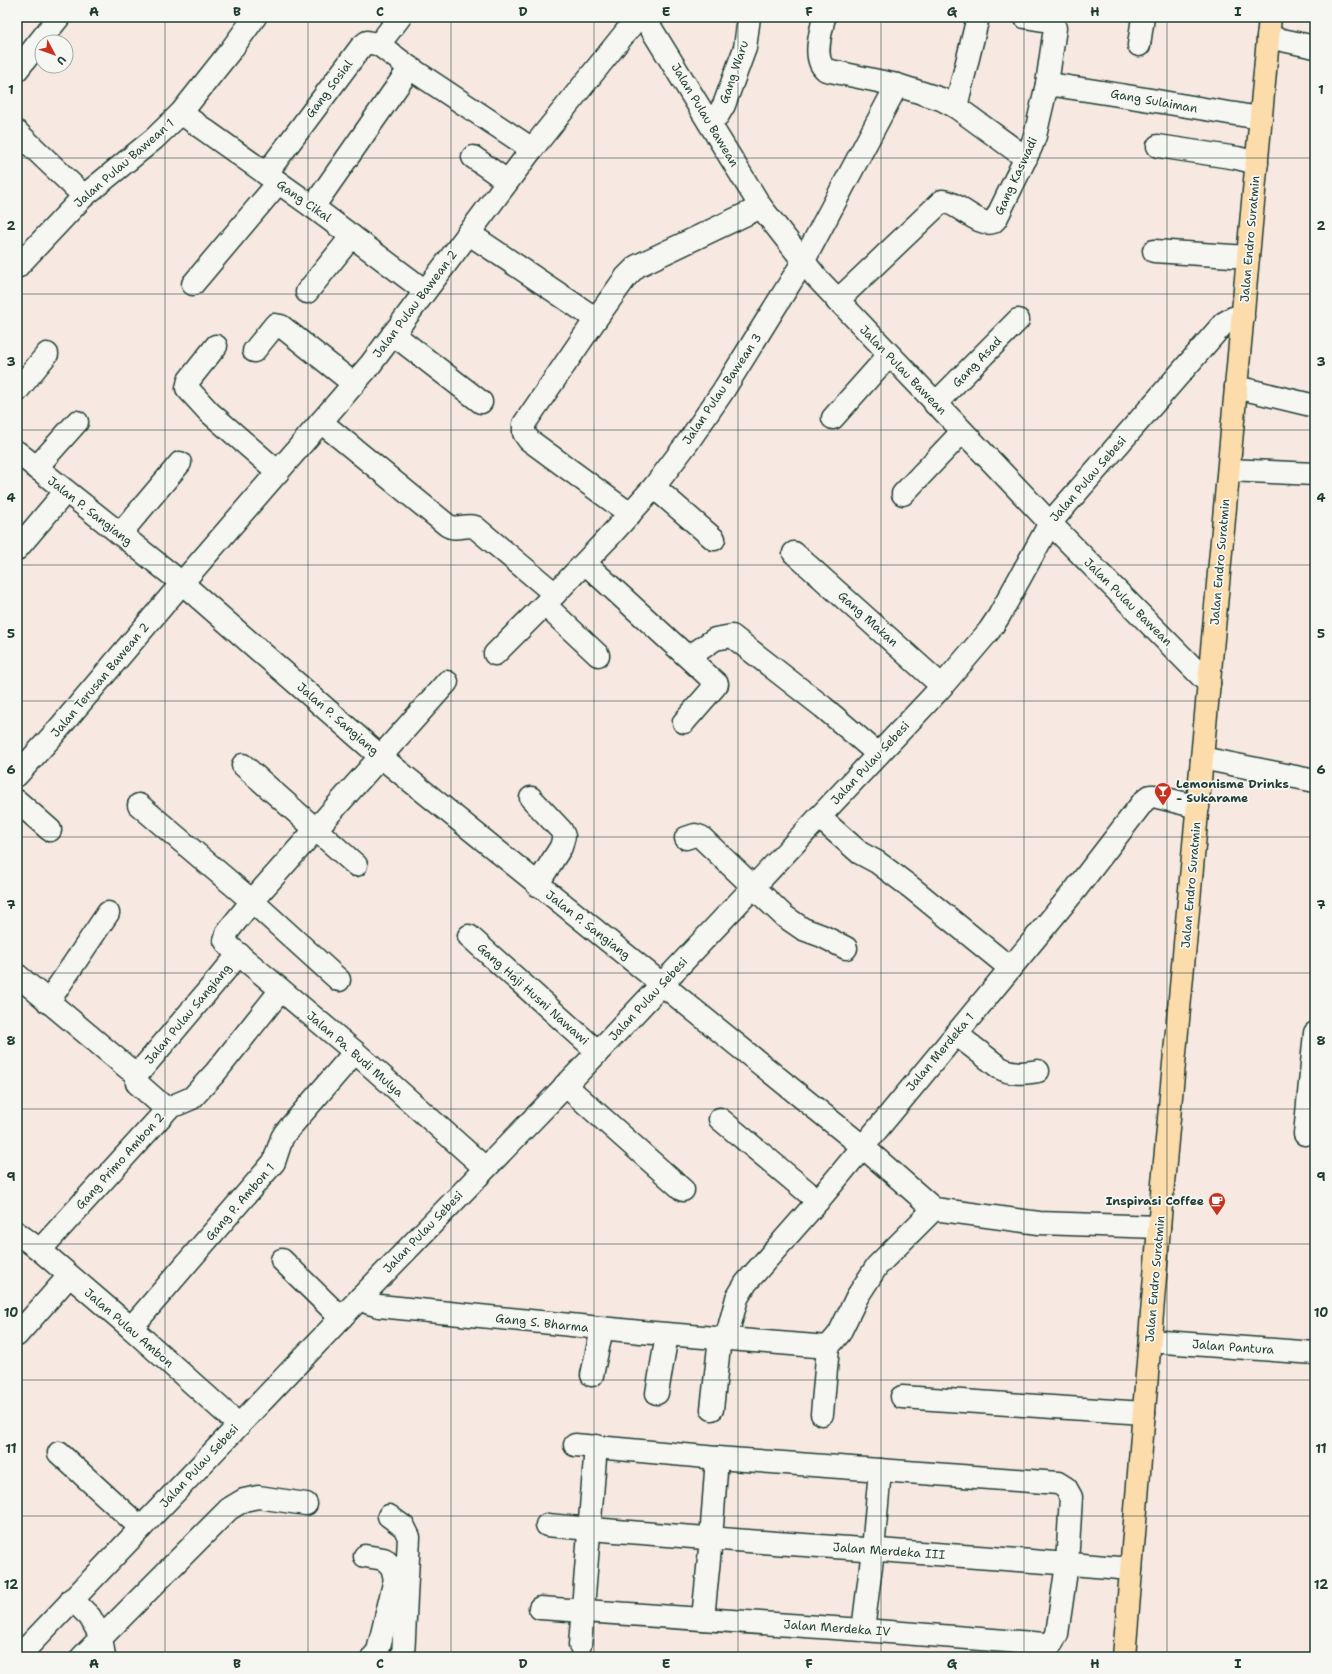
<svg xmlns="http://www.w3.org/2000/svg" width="1332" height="1674" font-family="'Shantell Sans',sans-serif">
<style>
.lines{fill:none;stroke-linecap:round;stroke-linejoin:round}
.minor-casing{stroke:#1f3d34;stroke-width:25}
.major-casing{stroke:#1f3d34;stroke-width:25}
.minor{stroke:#f6f6f2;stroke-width:22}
.major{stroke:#fddcac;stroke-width:22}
.grid{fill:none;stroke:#1f3d34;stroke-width:1;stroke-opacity:0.55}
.labels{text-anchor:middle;stroke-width:3.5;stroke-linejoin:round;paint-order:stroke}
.street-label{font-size:12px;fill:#1f3d34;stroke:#f6f6f2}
.poi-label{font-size:12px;font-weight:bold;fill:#1f3d34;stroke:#f6f6f2;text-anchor:start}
.neatline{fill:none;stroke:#1f3d34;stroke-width:1.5}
.grid-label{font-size:13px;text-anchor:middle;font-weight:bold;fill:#1f3d34}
</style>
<rect width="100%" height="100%" fill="#f7e9e2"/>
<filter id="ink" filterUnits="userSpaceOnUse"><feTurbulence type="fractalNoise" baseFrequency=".025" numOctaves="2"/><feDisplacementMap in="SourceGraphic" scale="8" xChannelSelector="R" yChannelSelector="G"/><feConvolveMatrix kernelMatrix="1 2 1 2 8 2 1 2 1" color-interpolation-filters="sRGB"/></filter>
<g filter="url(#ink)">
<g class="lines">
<defs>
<g id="minor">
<path d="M644 17 761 207 816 277 1050 523 1209 684"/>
<path d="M824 17C821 32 812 59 826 70L897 85 941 99 956 107 1026 158"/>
<path d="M1268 37 1315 47"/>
<path d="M378 44 410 68 532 149"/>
<path d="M1139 45 1143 17"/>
<path d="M17 70 59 17"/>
<path d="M1047 84C1119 94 1189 107 1261 118"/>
<path d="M956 107 978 17"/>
<path d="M181 113 313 207 425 291"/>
<path d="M709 122 718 115 724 105 745 48 749 17"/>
<path d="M17 132 84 196"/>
<path d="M1158 146 1237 158 1257 163"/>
<path d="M473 157 507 181"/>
<path d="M266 174 361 47 367 42 376 44 380 43 400 17"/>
<path d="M313 207 410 68"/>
<path d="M468 233 596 319"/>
<path d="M1154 251 1248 257"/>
<path d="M17 267 84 196 154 139 181 113 231 50 255 17"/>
<path d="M193 284 278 183"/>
<path d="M307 292 352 236"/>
<path d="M837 301 942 201C958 202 978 227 993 222L996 219 1031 147 1035 136 1047 84 1055 28 1053 24 1049 21 1025 17"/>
<path d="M393 334 481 402"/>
<path d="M216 346 189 380 187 388 209 412 278 472"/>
<path d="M254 351 275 325 281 326 354 384"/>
<path d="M1236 387 1315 406"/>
<path d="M17 391 47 354"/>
<path d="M935 404 1018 320"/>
<path d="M833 418 889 355"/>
<path d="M321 422 447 525C456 531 465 524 475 527L555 594"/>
<path d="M17 452 182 583 381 757 862 1146 934 1209 1039 1223 1159 1227"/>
<path d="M36 468 77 422"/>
<path d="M1229 470 1315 474"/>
<path d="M654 487 714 539"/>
<path d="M903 494 962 432"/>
<path d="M630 514 529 440 524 433V424L596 319 626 277 637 266 761 207"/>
<path d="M120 534 180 463"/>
<path d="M17 549 66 491"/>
<path d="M794 553 942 686"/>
<path d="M585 563 717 684 684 722"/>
<path d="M545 605 598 655"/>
<path d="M495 654 555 594 607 539 654 487 688 442 723 391 803 262 897 85"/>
<path d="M689 657 715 639 732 636 823 707 878 754"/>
<path d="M447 682 252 901 228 931 225 940 230 947 355 1052 485 1168"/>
<path d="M1202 758 1315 781"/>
<path d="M243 765 356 865"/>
<path d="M17 775 55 733 182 583 370 365 532 149 638 17"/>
<path d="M531 798 561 830 564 836 561 847 537 885"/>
<path d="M17 801 50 830"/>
<path d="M139 805 252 901 339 980"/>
<path d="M819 817 860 853 877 862 913 889 1010 968"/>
<path d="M686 838 695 835 701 837 784 916 803 929 822 936 846 948"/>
<path d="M469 936 598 1052"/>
<path d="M17 975 129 1069 136 1072"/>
<path d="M48 1002 108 913"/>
<path d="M956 1034 1000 1068C1013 1075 1024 1073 1038 1071"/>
<path d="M136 1072 142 1069 239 954"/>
<path d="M565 1085 683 1190"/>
<path d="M166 1109 192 1098 215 1073 281 990"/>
<path d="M720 1119 818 1201"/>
<path d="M1305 1134 1315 1033"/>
<path d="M17 1233 40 1250 131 1328 239 1425"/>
<path d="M40 1250 165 1112 166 1109 163 1106 137 1083 136 1072"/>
<path d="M282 1260 341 1318"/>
<path d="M361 1297 369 1303 379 1306 641 1332 828 1347"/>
<path d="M131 1328 274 1162 282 1138 285 1133 355 1052"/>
<path d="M17 1335 69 1276"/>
<path d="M726 1339 737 1298 746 1283 818 1201 1076 889 1143 802 1150 796H1154L1198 807"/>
<path d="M1150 1341 1315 1353"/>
<path d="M592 1375 602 1329"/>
<path d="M657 1393 667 1335"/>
<path d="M902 1397 1144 1413"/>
<path d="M712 1409 720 1338"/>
<path d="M822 1414 828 1347 839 1334 857 1297 877 1266 934 1209"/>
<path d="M59 1453 141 1528"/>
<path d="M389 1516 404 1527 409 1537 403 1657"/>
<path d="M547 1525C741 1543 937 1552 1131 1569"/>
<path d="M365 1556 384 1559 392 1567 395 1579 378 1651 373 1657"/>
<path d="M72 1599 90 1617 101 1637 104 1657"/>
<path d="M540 1608 863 1630 1045 1644 1052 1643 1057 1634 1067 1564 1071 1497 1066 1488 1058 1483 717 1458 575 1445"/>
<path d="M703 1618 711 1539 717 1458"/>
<path d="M863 1630 873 1550 880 1470"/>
<path d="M580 1645 596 1446"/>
<path d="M18 1657 341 1318 598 1052 937 692 989 631 999 616 1050 523 1224 323 1233 318 1243 317"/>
<path d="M82 1657 229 1509 244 1500 258 1497 306 1504"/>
</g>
<path id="major" d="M1124 1657 1159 1227 1270 17"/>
</defs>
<!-- minor casing -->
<use href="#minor" class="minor-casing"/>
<!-- major casing -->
<use href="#major" class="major-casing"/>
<!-- minor -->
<use href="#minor" class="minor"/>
<!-- major -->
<use href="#major" class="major"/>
</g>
</g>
<!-- grid -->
<path class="grid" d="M165 17V1657M308 17V1657M451 17V1657M594 17V1657M738 17V1657M881 17V1657M1024 17V1657M1167 17V1657M17 158H1315M17 294H1315M17 430H1315M17 565H1315M17 701H1315M17 837H1315M17 973H1315M17 1109H1315M17 1244H1315M17 1380H1315M17 1516H1315"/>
<!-- icons -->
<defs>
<symbol id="bar-pin" viewBox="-11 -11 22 30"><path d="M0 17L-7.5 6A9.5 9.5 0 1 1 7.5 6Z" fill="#c8321e" stroke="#f6f6f2"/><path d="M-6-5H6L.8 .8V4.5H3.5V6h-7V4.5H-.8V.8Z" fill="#fff"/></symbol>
<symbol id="cafe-pin" viewBox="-11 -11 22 30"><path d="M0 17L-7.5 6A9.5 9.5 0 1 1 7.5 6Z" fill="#c8321e" stroke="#f6f6f2"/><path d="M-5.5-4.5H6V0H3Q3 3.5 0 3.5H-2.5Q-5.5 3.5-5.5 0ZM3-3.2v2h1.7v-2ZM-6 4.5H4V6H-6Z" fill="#fff"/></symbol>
</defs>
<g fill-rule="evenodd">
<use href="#bar-pin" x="1153" y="781" width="20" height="27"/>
<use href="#cafe-pin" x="1207" y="1191" width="20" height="27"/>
</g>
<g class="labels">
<!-- street labels -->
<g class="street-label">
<text transform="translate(734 72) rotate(-71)" y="4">Gang Waru</text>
<text transform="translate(329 89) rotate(-53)" y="4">Gang Sosial</text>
<text transform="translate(1154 101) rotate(10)" y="4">Gang Sulaiman</text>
<text transform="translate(705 115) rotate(59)" y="4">Jalan Pulau Bawean</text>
<text transform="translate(124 163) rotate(-41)" y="4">Jalan Pulau Bawean 1</text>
<text transform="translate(1016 176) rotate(-65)" y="4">Gang Kaswadi</text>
<text transform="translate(304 201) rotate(35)" y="4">Gang Cikal</text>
<text transform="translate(1250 239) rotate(-85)" y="4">Jalan Endro Suratmin</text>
<text transform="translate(415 304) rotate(-53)" y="4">Jalan Pulau Bawean 2</text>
<text transform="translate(977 362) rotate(-46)" y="4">Gang Asad</text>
<text transform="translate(903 370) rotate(46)" y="4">Jalan Pulau Bawean</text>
<text transform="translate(722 389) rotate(-56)" y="4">Jalan Pulau Bawean 3</text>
<text transform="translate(1088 479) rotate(-49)" y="4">Jalan Pulau Sebesi</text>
<text transform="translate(90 511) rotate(38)" y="4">Jalan P. Sangiang</text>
<text transform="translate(1220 562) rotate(-85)" y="4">Jalan Endro Suratmin</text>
<text transform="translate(1128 602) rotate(45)" y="4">Jalan Pulau Bawean</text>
<text transform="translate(868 619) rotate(42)" y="4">Gang Makan</text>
<text transform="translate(100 680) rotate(-50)" y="4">Jalan Terusan Bawean 2</text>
<text transform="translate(338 719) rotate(41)" y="4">Jalan P. Sangiang</text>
<text transform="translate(870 763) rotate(-47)" y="4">Jalan Pulau Sebesi</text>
<text transform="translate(1191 885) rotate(-85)" y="4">Jalan Endro Suratmin</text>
<text transform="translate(588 925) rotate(38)" y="4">Jalan P. Sangiang</text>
<text transform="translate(533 994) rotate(42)" y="4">Gang Haji Husni Nawawi</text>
<text transform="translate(648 999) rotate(-47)" y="4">Jalan Pulau Sebesi</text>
<text transform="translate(188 1014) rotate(-50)" y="4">Jalan Pulau Sangiang</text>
<text transform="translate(940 1052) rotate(-50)" y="4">Jalan Merdeka 1</text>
<text transform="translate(355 1054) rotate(41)" y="4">Jalan Pa. Budi Mulya</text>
<text transform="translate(120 1161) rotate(-48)" y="4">Gang Primo Ambon 2</text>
<text transform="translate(240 1202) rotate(-49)" y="4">Gang P. Ambon 1</text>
<text transform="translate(423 1232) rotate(-46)" y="4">Jalan Pulau Sebesi</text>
<text transform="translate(1155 1279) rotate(-85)" y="4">Jalan Endro Suratmin</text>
<text transform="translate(542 1323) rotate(6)" y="4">Gang S. Bharma</text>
<text transform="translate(129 1328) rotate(41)" y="4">Jalan Pulau Ambon</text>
<text transform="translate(1233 1347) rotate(4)" y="4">Jalan Pantura</text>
<text transform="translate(199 1466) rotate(-47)" y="4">Jalan Pulau Sebesi</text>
<text transform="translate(889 1551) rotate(4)" y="4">Jalan Merdeka III</text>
<text transform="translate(837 1628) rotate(4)" y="4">Jalan Merdeka IV</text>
</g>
<!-- poi labels -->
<g class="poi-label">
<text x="1176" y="788">Lemonisme Drinks<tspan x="1176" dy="14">- Sukarame</tspan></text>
<text x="1204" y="1205" text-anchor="end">Inspirasi Coffee</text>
</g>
</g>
<!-- margin -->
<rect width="1332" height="1674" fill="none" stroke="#f6f6f2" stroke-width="44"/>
<!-- north arrow -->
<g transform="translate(54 54) rotate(131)"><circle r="19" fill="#f6f6f2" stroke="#a0aca6"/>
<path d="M0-3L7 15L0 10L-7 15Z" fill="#c8321e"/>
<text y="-6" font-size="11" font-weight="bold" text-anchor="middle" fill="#1f3d34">U</text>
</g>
<rect x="22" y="22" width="1288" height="1630" class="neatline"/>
<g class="grid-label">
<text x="94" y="16">A</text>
<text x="237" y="16">B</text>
<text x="380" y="16">C</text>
<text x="523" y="16">D</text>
<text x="666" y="16">E</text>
<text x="809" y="16">F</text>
<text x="952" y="16">G</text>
<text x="1095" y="16">H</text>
<text x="1238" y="16">I</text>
<text x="11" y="94">1</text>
<text x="1321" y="94">1</text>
<text x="11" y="230">2</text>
<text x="1321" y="230">2</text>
<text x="11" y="366">3</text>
<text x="1321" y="366">3</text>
<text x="11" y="502">4</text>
<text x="1321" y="502">4</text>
<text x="11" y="638">5</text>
<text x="1321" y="638">5</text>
<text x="11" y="774">6</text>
<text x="1321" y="774">6</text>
<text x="11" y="909">7</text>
<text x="1321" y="909">7</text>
<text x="11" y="1045">8</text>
<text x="1321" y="1045">8</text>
<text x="11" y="1181">9</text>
<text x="1321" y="1181">9</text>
<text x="11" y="1317">10</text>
<text x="1321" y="1317">10</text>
<text x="11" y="1453">11</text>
<text x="1321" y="1453">11</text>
<text x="11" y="1589">12</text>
<text x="1321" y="1589">12</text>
<text x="94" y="1668">A</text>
<text x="237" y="1668">B</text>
<text x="380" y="1668">C</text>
<text x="523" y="1668">D</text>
<text x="666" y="1668">E</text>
<text x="809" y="1668">F</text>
<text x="952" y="1668">G</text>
<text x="1095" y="1668">H</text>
<text x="1238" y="1668">I</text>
</g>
</svg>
